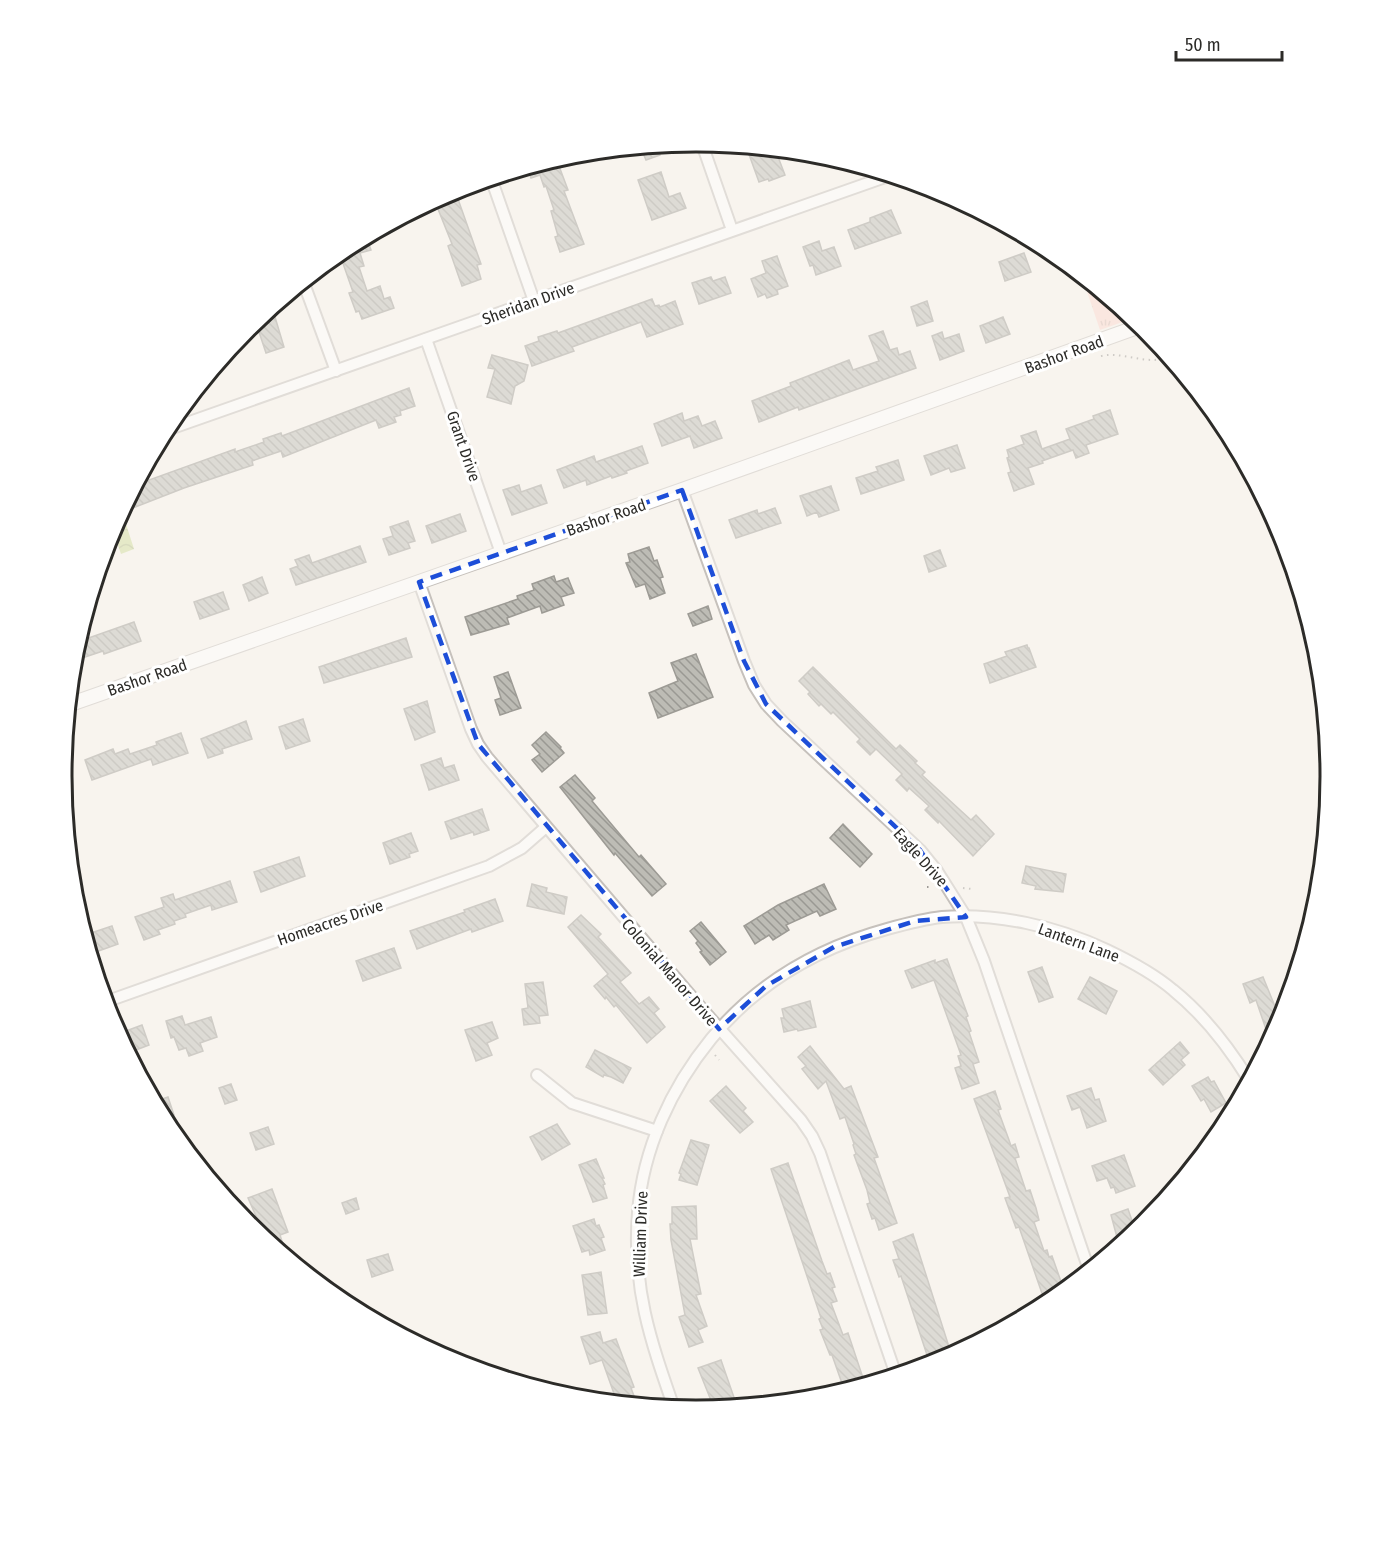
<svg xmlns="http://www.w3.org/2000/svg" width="1392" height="1551" font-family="'Fira Sans Condensed',sans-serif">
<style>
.grass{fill:url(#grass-tufts)}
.water{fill:url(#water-waves)}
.building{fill:url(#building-back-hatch);stroke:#9d9b95;stroke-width:1.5}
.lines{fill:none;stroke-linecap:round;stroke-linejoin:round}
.minor-casing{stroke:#c6c1bc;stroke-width:14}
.tertiary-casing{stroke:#c6c1bc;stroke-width:16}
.path{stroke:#9d9a96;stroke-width:2;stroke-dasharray:1.5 4.5;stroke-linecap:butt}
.minor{stroke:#fff;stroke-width:10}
.tertiary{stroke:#fff;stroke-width:14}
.marked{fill:none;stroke:#1d4ed8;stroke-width:4.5;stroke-dasharray:12 8;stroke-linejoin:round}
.labels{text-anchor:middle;stroke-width:6;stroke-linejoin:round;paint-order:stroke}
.street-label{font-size:16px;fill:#2c2b28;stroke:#fff}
.rim{fill:none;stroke:#2c2b28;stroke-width:3}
</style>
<defs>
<pattern id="grass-tufts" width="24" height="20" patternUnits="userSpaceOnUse" patternTransform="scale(1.5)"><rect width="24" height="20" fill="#fdd8ce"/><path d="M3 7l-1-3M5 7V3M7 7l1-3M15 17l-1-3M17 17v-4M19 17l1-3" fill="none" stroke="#d9bab1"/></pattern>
<pattern id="water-waves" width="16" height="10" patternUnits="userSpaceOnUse" patternTransform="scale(1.5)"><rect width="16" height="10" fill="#cfdc9a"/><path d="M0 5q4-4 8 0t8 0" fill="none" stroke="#b2bd85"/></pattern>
<pattern id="building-back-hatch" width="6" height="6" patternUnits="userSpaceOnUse" patternTransform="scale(1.5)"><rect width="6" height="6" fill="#bdbcb5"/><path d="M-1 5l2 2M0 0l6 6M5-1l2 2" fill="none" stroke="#9a9993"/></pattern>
</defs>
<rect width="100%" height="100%" fill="#f8f4ee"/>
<!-- grass -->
<path class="grass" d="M1081 274 1134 318 1100 330Z"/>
<!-- water -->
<path class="water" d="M121 522 122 525 126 524 134 549 121 554 112 528 116 527 115 524Z"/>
<!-- building -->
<g class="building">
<path d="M657 145 660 155 646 160 640 146Z"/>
<path d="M746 146 775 149 785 175 769 181 768 179 759 182Z"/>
<path d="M556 158 568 190 564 191 584 244 560 252 555 237 558 236 551 211 554 210 546 186 544 187 540 175 531 178 527 167Z"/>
<path d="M661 172 669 197 680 193 686 208 652 220 638 180Z"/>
<path d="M452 190 456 200 458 199 481 264 477 265 481 279 462 286 448 246 452 244 434 199Z"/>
<path d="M891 210 901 233 855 249 848 230 870 222V218Z"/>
<path d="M360 239 361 242 367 239 371 250 360 253 364 266 359 267 367 291 380 286 384 299 390 297 394 308 362 319 359 311 356 312 349 293 353 292 339 252Z"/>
<path d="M819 241 822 251 834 247 841 266 816 275 813 265 810 266 803 247Z"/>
<path d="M1024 253 1031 272 1005 281 999 262Z"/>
<path d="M777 256 788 286 777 290 778 294 767 298 765 294 758 297 751 279 766 273 762 261Z"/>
<path d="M711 277 713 281 725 277 731 293 699 304 692 283Z"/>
<path d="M652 299 655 306 659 305 660 307 675 301 683 324 647 337 641 322 572 347 574 351 532 366 525 346 539 341 538 337 557 331 558 333Z"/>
<path d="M927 301 933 321 917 326 911 307Z"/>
<path d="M272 307 284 347 266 353 255 320Z"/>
<path d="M1003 317 1010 334 986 343 980 326Z"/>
<path d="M883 331 890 350 897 348 899 355 910 351 916 368 799 410 798 407 759 422 752 401 791 386 790 383 849 360 853 370 879 361 869 336Z"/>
<path d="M942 332 944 339 959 334 964 351 940 360 932 336Z"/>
<path d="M492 355 528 365 524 381 515 386 511 404 487 397 495 369 488 368Z"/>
<path d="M409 388 415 406 400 411 401 415 394 417 396 422 379 428 376 420 283 457 281 451 252 461 253 465 184 488 120 513 135 485 235 449V452L264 442 263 439 281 433 282 436Z"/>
<path d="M1110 410 1118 434 1086 445 1089 453 1076 458 1073 450 1042 461 1043 463 1028 468 1034 484 1014 491 1008 473 1011 472 1007 458 1009 457 1007 450 1024 444 1021 436 1036 431 1042 449 1070 439 1066 429 1094 419 1093 416Z"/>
<path d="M682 413 684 421 698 416 702 426 715 421 722 438 694 448 690 436 662 446 654 424Z"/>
<path d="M957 445 965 468 951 472 949 468 931 475 924 456Z"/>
<path d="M642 446 648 463 626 471 627 473 612 478 611 476 587 485 586 480 564 488 557 470 594 456 596 462Z"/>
<path d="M898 460 904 480 861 494 856 478 878 471 876 467Z"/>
<path d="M519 485 521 492 541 485 547 503 512 515 503 490Z"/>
<path d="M831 486 839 510 819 517 817 512 807 516 800 496Z"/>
<path d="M775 508 781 523 736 538 729 520 757 510 758 514Z"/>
<path d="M460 514 466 531 432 543 426 526Z"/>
<path d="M408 521 415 541 408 543 410 548 389 555 383 539 393 536 390 527Z"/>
<path d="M360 546 366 562 296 585 290 569 298 566 295 560 309 555 312 563Z"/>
<path d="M649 547 654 561 657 560 663 577 660 578 665 593 650 599 645 584 636 587 626 563 630 562 628 554Z"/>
<path d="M940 550 946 566 929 572 924 556Z"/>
<path d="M554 576 556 582 568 578 574 593 561 597 564 605 542 613 540 606 507 618 509 624 471 635 465 617 518 599 517 596 534 590 532 584Z"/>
<path d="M262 577 268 593 249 601 243 585Z"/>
<path d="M223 592 229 609 200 619 194 602Z"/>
<path d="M708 606 712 619 693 626 688 614Z"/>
<path d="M134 622 141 641 104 654 103 651 73 661 77 642Z"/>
<path d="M406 638 412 657 324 683 319 667Z"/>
<path d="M1027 645 1028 648H1029L1036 667 990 683 984 664 1007 656 1005 652Z"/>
<path d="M696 654 713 697 658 718 649 693 678 681 671 663Z"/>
<path d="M813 667 896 749 900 745 917 761 915 763 925 772 922 775 971 820 976 815 994 834 973 856 939 821 938 823 925 810 929 806 909 788 907 791 896 780 902 774 876 749 870 755 857 742 860 739 833 712 831 714 821 704 819 706 808 694 810 692 799 681Z"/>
<path d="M508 672 521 708 500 715 495 700 501 698 494 677Z"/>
<path d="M427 701 435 732 415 740 404 709Z"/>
<path d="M303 719 310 741 286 749 279 727Z"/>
<path d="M246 721 252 739 222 749 223 753 208 758 201 739Z"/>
<path d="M546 732 561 747 560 748 564 753 542 772 532 760 540 754 532 745Z"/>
<path d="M181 733 188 753 153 765 151 759 92 780 85 760 113 749 115 754 128 749 130 754 157 745 156 742Z"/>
<path d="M441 758 444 768 454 765 459 780 429 790 421 765Z"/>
<path d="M575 775 595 798 592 801 639 857 641 855 666 884 652 896 615 853 614 855 560 787Z"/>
<path d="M482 809 489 830 474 835 473 832 451 839 445 822Z"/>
<path d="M843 824 872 854 860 867 830 838Z"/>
<path d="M411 833 418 851 409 854 410 857 390 864 383 843Z"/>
<path d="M299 857 305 876 261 892 254 872Z"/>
<path d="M1026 866 1066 874 1063 892 1035 889 1036 886 1022 883Z"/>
<path d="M230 881 237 902 212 910 211 905 185 914 186 917 174 921 175 924 158 930 160 934 144 940 135 917 164 907 161 898 173 894 175 900Z"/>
<path d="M532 884 547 888 546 892 567 897 564 914 527 906Z"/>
<path d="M824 884 836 909 820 916 817 911 786 925 789 930 773 940 769 935 755 944 744 926 778 905Z"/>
<path d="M495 899 503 921 472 932 471 929 417 949 410 931 465 912 464 910Z"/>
<path d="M581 915 601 934 598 937 631 973 620 982 639 1004 649 997 659 1009 654 1013 665 1027 647 1043 616 1005 614 1007 606 997 605 999 594 986 608 974 568 927Z"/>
<path d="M701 922 726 952 710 965 700 952 702 951 696 943 698 941 690 931Z"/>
<path d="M112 926 118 944 93 953 92 950H89L85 935Z"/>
<path d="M394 948 401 968 363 981 356 961Z"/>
<path d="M947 959 968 1016 966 1017 971 1031 969 1032 979 1062 973 1064 979 1083 962 1089 955 1068 961 1066 958 1056 961 1055 934 980 912 988 905 971 935 960V963Z"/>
<path d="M1042 967 1053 997 1039 1002 1028 972Z"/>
<path d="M1090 977 1117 991 1106 1014 1078 999Z"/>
<path d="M1263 977 1281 1021 1270 1041 1256 1000 1250 1003 1243 984Z"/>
<path d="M543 982 548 1015 539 1016 540 1023 524 1025 522 1009 528 1008 525 984Z"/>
<path d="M810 1001 816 1027 798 1031 797 1029 784 1032 781 1018H784L782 1009Z"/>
<path d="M182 1016 185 1025 211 1017 217 1037 200 1043 203 1051 189 1056 186 1048 179 1050 174 1037 171 1038 166 1021Z"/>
<path d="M492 1022 498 1038 487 1043 492 1055 476 1061 465 1030Z"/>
<path d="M142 1025 149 1045 128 1053 118 1034Z"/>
<path d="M1180 1042 1189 1053 1181 1060 1185 1065 1163 1085 1149 1070Z"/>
<path d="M810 1046 844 1089 851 1086 878 1157 874 1158 897 1223 879 1230 875 1218 872 1219 867 1204 870 1203 867 1190 854 1155 856 1154 853 1145 854 1144 845 1117 840 1119 826 1081 818 1089 802 1069 806 1066 798 1057Z"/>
<path d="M595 1050 631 1068 623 1083 611 1077 604 1075 603 1077 586 1067Z"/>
<path d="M1208 1077 1211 1082 1214 1081 1226 1103 1211 1112 1204 1099 1201 1101 1192 1086Z"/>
<path d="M231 1084 237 1100 225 1104 219 1088Z"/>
<path d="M726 1086 746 1108 743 1111 753 1122 740 1133 710 1101Z"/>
<path d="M1091 1088 1095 1100 1099 1099 1106 1121 1087 1128 1080 1107 1072 1110 1067 1096Z"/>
<path d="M995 1091 1001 1109 998 1110 1009 1140 1011 1146 1015 1144 1019 1157 1015 1158 1026 1191 1030 1190 1036 1208 1039 1220 1034 1222 1044 1251 1047 1250 1049 1257 1052 1256 1064 1290 1046 1305 1019 1227 1016 1228 1005 1198 1010 1197 974 1099Z"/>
<path d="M168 1097 174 1115 164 1119 154 1102Z"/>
<path d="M557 1124 570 1144 542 1160 530 1137Z"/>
<path d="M268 1127 274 1144 256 1150 250 1133Z"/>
<path d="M691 1140 709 1145 697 1185 679 1180 681 1174 679 1173Z"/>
<path d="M1124 1155 1135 1186 1116 1193 1114 1187 1111 1188 1107 1178 1097 1181 1092 1166Z"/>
<path d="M596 1159 604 1178H602L605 1184 603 1185 607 1198 593 1202 579 1165Z"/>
<path d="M788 1163 822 1261 827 1274 830 1273 835 1287 832 1288 837 1301 831 1303 843 1335 848 1333 865 1384 844 1389 832 1355H830L820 1330 823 1329 819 1319 821 1318 771 1169Z"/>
<path d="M272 1189 288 1232 280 1235 287 1257 267 1241 248 1198Z"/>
<path d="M356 1198 359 1209 346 1214 342 1203Z"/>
<path d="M696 1206 697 1239H690L701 1294 696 1295 707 1326 698 1330 703 1342 689 1347 679 1317 685 1315 671 1240 670 1224H672V1207Z"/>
<path d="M1128 1209 1136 1232 1119 1245 1111 1215Z"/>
<path d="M594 1219 596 1226 599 1225 604 1237 601 1238 605 1250 590 1255 589 1250 582 1252 573 1226Z"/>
<path d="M913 1234 950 1350 940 1353 943 1360 930 1364 901 1276 899 1277 893 1260 899 1259 893 1242Z"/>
<path d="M388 1254 393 1270 372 1277 367 1260Z"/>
<path d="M601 1272 607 1313 588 1315 582 1275Z"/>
<path d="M600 1332 603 1343 616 1339 634 1387 631 1388 637 1404 617 1402 602 1360 590 1364 581 1337Z"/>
<path d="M721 1360 737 1406 714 1408 698 1368Z"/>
</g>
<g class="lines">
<defs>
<g id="minor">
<path d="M701 141 732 230"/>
<path d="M491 178 534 301"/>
<path d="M303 281 336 371"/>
<path d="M426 339 501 553"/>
<path d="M164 431 891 175"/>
<path d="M682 490 744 661 754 685 766 704 782 721 920 850 937 871 966 917 984 961 1089 1270"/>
<path d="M419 582 471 729 478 744 487 757 703 1010 801 1120 812 1136 820 1153 896 1375"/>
<path d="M105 1002 489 866 522 848 546 827"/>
<path d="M537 1075 572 1103 657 1131"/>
<path d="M674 1408C650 1339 632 1287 638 1212 643 1149 671 1088 711 1039 756 984 818 948 887 929 905 924 923 919 942 917 998 913 1056 926 1107 950 1130 961 1153 973 1173 990 1204 1015 1228 1046 1249 1080"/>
</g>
<path id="tertiary" d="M68 705 682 490 1143 325"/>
</defs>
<!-- minor casing -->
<use href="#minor" class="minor-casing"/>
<!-- tertiary casing -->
<use href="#tertiary" class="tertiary-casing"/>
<!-- path -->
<g class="path">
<path d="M1101 356C1124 351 1146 366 1169 357"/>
<path d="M927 887H933"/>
<path d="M963 888 972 889"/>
<path d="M715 1055 719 1060"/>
</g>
<!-- minor -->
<use href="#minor" class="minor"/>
<!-- tertiary -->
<use href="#tertiary" class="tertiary"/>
</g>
<!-- marked area -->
<path d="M0 0H1392V1551H0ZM682 490 744 661 766 704 920 850 966 917 915 921 834 947 766 986 719 1029 478 744 419 582Z" fill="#f8f4ee" fill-opacity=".55" fill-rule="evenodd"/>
<path class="marked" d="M682 490 744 661 766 704 920 850 966 917 915 921 834 947 766 986 719 1029 478 744 419 582Z"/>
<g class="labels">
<!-- street labels -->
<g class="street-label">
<text transform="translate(528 303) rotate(-20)" y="6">Sheridan Drive</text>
<text transform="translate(1064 354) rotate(-20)" y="6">Bashor Road</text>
<text transform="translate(464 446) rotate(71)" y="6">Grant Drive</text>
<text transform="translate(606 517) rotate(-19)" y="6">Bashor Road</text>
<text transform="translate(147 677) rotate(-19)" y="6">Bashor Road</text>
<text transform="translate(921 857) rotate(48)" y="6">Eagle Drive</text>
<text transform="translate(330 922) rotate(-19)" y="6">Homeacres Drive</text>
<text transform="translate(1079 942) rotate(20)" y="6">Lantern Lane</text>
<text transform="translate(670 972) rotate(49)" y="6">Colonial Manor Drive</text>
<text transform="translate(640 1234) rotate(-88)" y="6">William Drive</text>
</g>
</g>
<!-- crop -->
<path d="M0 0H1392V1551H0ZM72 776a624 624 0 1 1 1248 0a624 624 0 1 1-1248 0Z" fill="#fff" fill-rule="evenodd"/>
<path class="rim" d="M72 776a624 624 0 1 1 1248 0a624 624 0 1 1-1248 0Z"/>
<!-- scale -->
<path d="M1176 51v9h106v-9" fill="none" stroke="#2c2b28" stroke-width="3"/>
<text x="1185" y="51" font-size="18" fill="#2c2b28" stroke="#ffffff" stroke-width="4.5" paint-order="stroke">50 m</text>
</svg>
